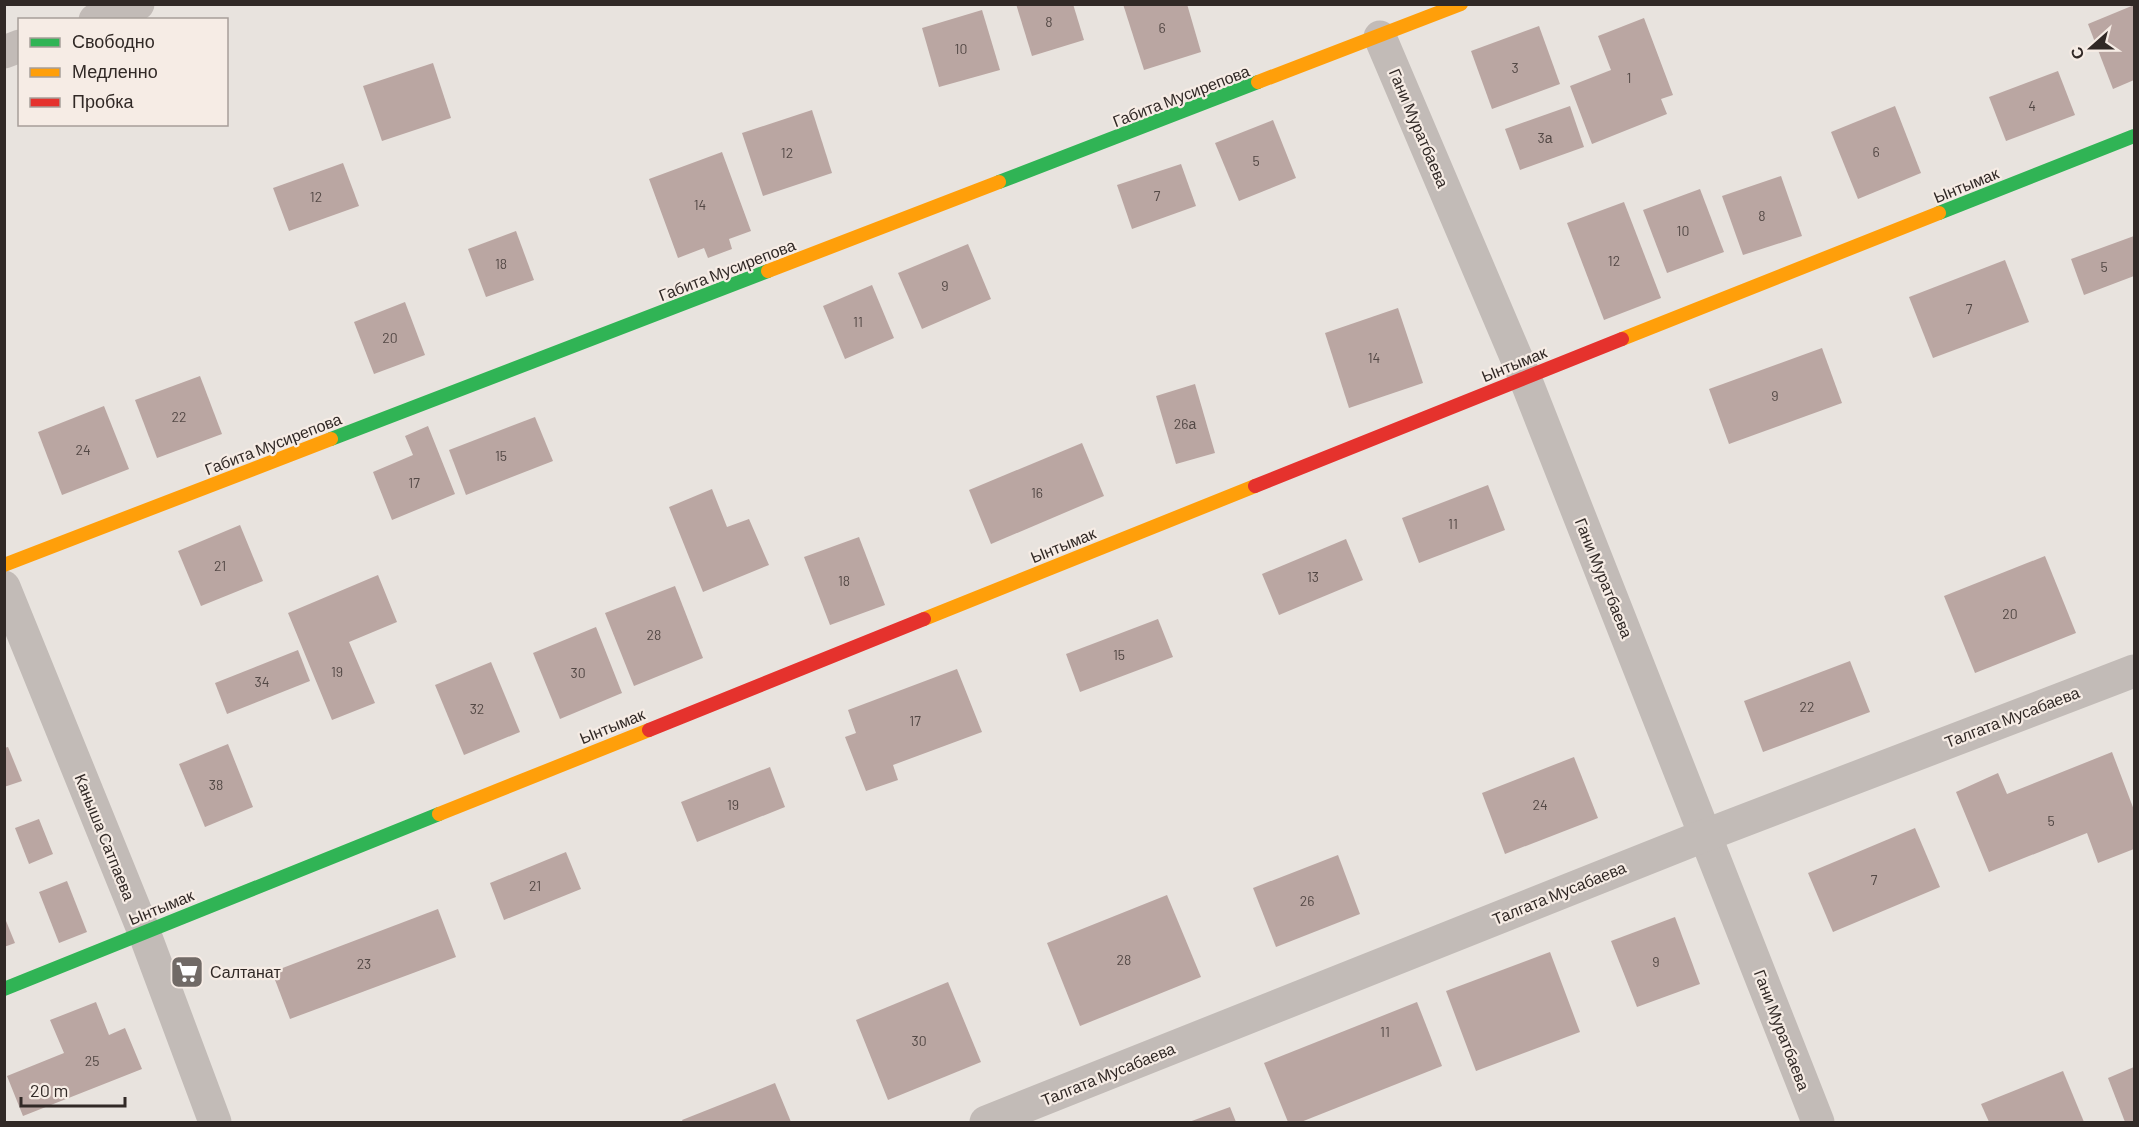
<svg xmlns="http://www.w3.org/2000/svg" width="2139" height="1127" font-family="Barlow,sans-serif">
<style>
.building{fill:#baa6a2}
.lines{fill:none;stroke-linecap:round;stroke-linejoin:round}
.street{stroke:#c2bbb7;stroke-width:33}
.fast{stroke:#30b455;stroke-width:14}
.slow{stroke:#ff9f0a;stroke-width:14}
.jam{stroke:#e5322d;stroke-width:14}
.labels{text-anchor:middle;stroke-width:4.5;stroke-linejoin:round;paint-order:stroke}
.number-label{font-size:14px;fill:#534845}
.street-label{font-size:16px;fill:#312926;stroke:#f6ece5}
.poi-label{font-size:16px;fill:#312926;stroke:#f6ece5;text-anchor:start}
</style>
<rect width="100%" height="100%" fill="#e8e3de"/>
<!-- building -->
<g class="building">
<path d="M1016 4H1073L1084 40 1032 56Z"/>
<path d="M1123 4H1187L1201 52 1144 70Z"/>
<path d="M2134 5V80L2113 89 2088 24Z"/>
<path d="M982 10 1000 70 939 87 922 28Z"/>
<path d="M1644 18 1673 95 1661 99 1667 114 1592 144 1570 86 1611 70 1598 36Z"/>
<path d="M1539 26 1560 84 1492 109 1471 51Z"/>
<path d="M433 63 451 118 382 141 363 86Z"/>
<path d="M2058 71 2075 115 2006 141 1989 97Z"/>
<path d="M1570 106 1584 147 1520 170 1505 129Z"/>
<path d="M1895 106 1921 173 1858 199 1831 132Z"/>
<path d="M812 110 832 173 763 196 742 133Z"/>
<path d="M1273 120 1296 178 1239 201 1215 143Z"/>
<path d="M722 152 751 231 729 239 732 249 708 258 704 248 678 258 649 179Z"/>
<path d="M343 163 359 206 289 231 273 188Z"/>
<path d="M1181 164 1196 206 1132 229 1117 185Z"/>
<path d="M1781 176 1802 236 1743 255 1722 196Z"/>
<path d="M1700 189 1724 252 1667 273 1643 210Z"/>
<path d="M1624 202 1661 298 1604 320 1567 223Z"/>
<path d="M516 231 534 280 486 297 468 249Z"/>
<path d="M2134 236V276L2084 295 2071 259Z"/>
<path d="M968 244 991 299 922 329 898 273Z"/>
<path d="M2005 260 2029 322 1933 358 1909 297Z"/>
<path d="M872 285 894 338 845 359 823 306Z"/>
<path d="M405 302 425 355 374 374 354 322Z"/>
<path d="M1398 308 1423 383 1349 408 1325 333Z"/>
<path d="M1822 348 1842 403 1729 444 1709 389Z"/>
<path d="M200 376 222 434 157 458 135 400Z"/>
<path d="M1195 384 1215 453 1176 464 1156 396Z"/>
<path d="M104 406 129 469 62 495 38 432Z"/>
<path d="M535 417 553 461 466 495 449 450Z"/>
<path d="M428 426 455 494 392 520 373 472 413 455 405 436Z"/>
<path d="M1082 443 1104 496 991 544 969 490Z"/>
<path d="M1488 485 1505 530 1419 563 1402 518Z"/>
<path d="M712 489 727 527 749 519 769 565 703 592 669 507Z"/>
<path d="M240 525 263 581 201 606 178 551Z"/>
<path d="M859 537 885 605 830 625 804 557Z"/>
<path d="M1346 539 1363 580 1279 615 1262 574Z"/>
<path d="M2045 556 2076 633 1975 673 1944 596Z"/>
<path d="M378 575 397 622 349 642 375 703 332 720 288 613Z"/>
<path d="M675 586 703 658 634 686 605 613Z"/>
<path d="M1158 619 1173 657 1080 692 1066 654Z"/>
<path d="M596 627 622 693 560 719 533 653Z"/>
<path d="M298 650 310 681 227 714 215 683Z"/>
<path d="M1850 661 1870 712 1763 752 1744 701Z"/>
<path d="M491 662 520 732 464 755 435 685Z"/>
<path d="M957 669 982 732 893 765 898 780 866 791 845 737 856 733 848 710Z"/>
<path d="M228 744 253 807 205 827 179 764Z"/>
<path d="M8 747 22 781 4 787V748Z"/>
<path d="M2112 752 2134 810V849L2098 863 2087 833 1989 872 1956 792 1998 773 2007 794Z"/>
<path d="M1574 757 1598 818 1505 854 1482 793Z"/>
<path d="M770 767 785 807 697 842 681 802Z"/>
<path d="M39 819 53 854 29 864 15 828Z"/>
<path d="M1915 828 1940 887 1833 932 1808 873Z"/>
<path d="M566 852 581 889 504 920 490 883Z"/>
<path d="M1338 855 1360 914 1276 947 1253 888Z"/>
<path d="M67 881 87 932 59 943 39 892Z"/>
<path d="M1167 895 1201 977 1080 1026 1047 943Z"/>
<path d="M438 909 456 957 290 1019 272 972Z"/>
<path d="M4 916 15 943 4 947Z"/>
<path d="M1675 917 1700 984 1637 1007 1611 941Z"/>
<path d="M1550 952 1580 1032 1476 1071 1446 991Z"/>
<path d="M948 982 981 1062 888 1100 856 1020Z"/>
<path d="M96 1002 109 1035 125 1028 142 1069 23 1116 7 1076 64 1053 50 1020Z"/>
<path d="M1417 1002 1442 1066 1301 1122H1288L1264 1063Z"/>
<path d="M2134 1067V1122H2125L2108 1078Z"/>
<path d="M2063 1071 2084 1122H1989L1981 1104Z"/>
<path d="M775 1083 791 1122H683L682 1120Z"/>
<path d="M1230 1107 1236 1122H1189Z"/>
</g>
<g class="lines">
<!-- street -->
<g class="street">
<path d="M95 20 138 4"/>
<path d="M1380 37 1525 378 1818 1122"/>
<path d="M4 52 20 46"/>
<path d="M4 587 144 932 215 1122"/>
<path d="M986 1122 1706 835 2134 671"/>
</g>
<!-- fast -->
<g class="fast">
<path d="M999 182 1258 82"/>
<path d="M1939 213 2134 136"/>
<path d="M331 439 768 271"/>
<path d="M4 989 439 814"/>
</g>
<!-- slow -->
<g class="slow">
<path d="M1258 82 1461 4"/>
<path d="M768 271 999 182"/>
<path d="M1622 339 1939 213"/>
<path d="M4 565 331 439"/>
<path d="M924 619 1255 486"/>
<path d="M439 814 649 730"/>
</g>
<!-- jam -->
<g class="jam">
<path d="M1255 486 1622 339"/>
<path d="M649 730 924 619"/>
</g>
</g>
<!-- icons -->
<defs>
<symbol id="supermarket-square" viewBox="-11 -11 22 22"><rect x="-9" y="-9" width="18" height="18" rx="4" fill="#716a66" stroke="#f6ece5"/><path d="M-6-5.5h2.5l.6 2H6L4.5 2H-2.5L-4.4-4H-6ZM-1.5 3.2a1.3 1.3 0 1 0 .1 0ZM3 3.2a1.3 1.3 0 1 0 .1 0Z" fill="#fff"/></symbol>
</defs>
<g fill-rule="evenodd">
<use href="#supermarket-square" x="168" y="953" width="38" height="38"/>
</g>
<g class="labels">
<!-- number labels -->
<g class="number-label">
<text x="1049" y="27">8</text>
<text x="1162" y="33">6</text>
<text x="961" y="54">10</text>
<text x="1515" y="73">3</text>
<text x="1629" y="83">1</text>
<text x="2032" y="111">4</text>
<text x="1545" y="143">3а</text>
<text x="1876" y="157">6</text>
<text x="787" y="158">12</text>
<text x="1256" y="166">5</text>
<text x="1157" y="201">7</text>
<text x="316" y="202">12</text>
<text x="700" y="210">14</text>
<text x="1762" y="221">8</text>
<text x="1683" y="236">10</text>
<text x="1614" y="266">12</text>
<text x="501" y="269">18</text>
<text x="2104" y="272">5</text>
<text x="945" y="291">9</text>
<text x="1969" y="314">7</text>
<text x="858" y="327">11</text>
<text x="390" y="343">20</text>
<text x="1374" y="363">14</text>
<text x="1775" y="401">9</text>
<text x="179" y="422">22</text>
<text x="1185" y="429">26а</text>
<text x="83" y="455">24</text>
<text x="501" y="461">15</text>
<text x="414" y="488">17</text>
<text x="1037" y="498">16</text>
<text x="1453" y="529">11</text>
<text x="220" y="571">21</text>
<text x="1313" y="582">13</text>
<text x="844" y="586">18</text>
<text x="2010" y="619">20</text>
<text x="654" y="640">28</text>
<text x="1119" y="660">15</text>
<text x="337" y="677">19</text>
<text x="578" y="678">30</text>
<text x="262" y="687">34</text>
<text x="1807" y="712">22</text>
<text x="477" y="714">32</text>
<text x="915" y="726">17</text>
<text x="216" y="790">38</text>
<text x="733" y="810">19</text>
<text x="1540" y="810">24</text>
<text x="2051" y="826">5</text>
<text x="1874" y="885">7</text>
<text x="535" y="891">21</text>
<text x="1307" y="906">26</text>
<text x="1124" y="965">28</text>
<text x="1656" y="967">9</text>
<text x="364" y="969">23</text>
<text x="1385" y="1037">11</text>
<text x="919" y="1046">30</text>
<text x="92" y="1066">25</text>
</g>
<!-- street labels -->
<g class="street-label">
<text transform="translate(1181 96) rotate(-21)" y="6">Габита Мусирепова</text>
<text transform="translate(1419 128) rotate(67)" y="6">Гани Муратбаева</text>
<text transform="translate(1966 185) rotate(-22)" y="6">Ынтымак</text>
<text transform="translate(727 270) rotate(-21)" y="6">Габита Мусирепова</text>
<text transform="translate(1514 364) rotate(-22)" y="6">Ынтымак</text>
<text transform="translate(273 444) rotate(-21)" y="6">Габита Мусирепова</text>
<text transform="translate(1063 545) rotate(-22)" y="6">Ынтымак</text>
<text transform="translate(1604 578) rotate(68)" y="6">Гани Муратбаева</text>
<text transform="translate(2012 717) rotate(-21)" y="6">Талгата Мусабаева</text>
<text transform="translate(612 726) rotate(-22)" y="6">Ынтымак</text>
<text transform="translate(105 837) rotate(68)" y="6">Каныша Сатпаева</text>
<text transform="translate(1559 893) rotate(-22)" y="6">Талгата Мусабаева</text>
<text transform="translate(161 907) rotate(-22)" y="6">Ынтымак</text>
<text transform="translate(1782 1030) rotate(69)" y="6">Гани Муратбаева</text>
<text transform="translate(1108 1074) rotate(-22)" y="6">Талгата Мусабаева</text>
</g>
<!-- poi labels -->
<g class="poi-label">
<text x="210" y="978">Салтанат</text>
</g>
</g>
<!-- border -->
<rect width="2139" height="1127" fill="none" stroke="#312926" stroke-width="12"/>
<!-- legend -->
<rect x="18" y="18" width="210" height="108" fill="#f6ece5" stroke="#a79e99" stroke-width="1.5"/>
<rect x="30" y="38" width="30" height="9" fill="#30b455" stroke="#a79e99" stroke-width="1.5"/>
<text x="72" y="48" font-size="18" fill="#312926">Свободно</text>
<rect x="30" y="68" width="30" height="9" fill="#ff9f0a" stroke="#a79e99" stroke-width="1.5"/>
<text x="72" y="78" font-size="18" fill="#312926">Медленно</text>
<rect x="30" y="98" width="30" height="9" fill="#e5322d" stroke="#a79e99" stroke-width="1.5"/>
<text x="72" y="108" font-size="18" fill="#312926">Пробка</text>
<!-- north arrow -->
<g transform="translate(2091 48) rotate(249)" stroke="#f6ece5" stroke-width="4.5" paint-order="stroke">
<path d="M0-4.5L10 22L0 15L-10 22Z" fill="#312926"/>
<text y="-9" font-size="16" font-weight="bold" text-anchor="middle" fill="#312926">С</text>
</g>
<!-- scale -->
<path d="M21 1097v9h104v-9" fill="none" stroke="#312926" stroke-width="3"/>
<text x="30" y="1097" font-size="18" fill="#312926" stroke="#f6ece5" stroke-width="4.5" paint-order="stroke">20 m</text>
</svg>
